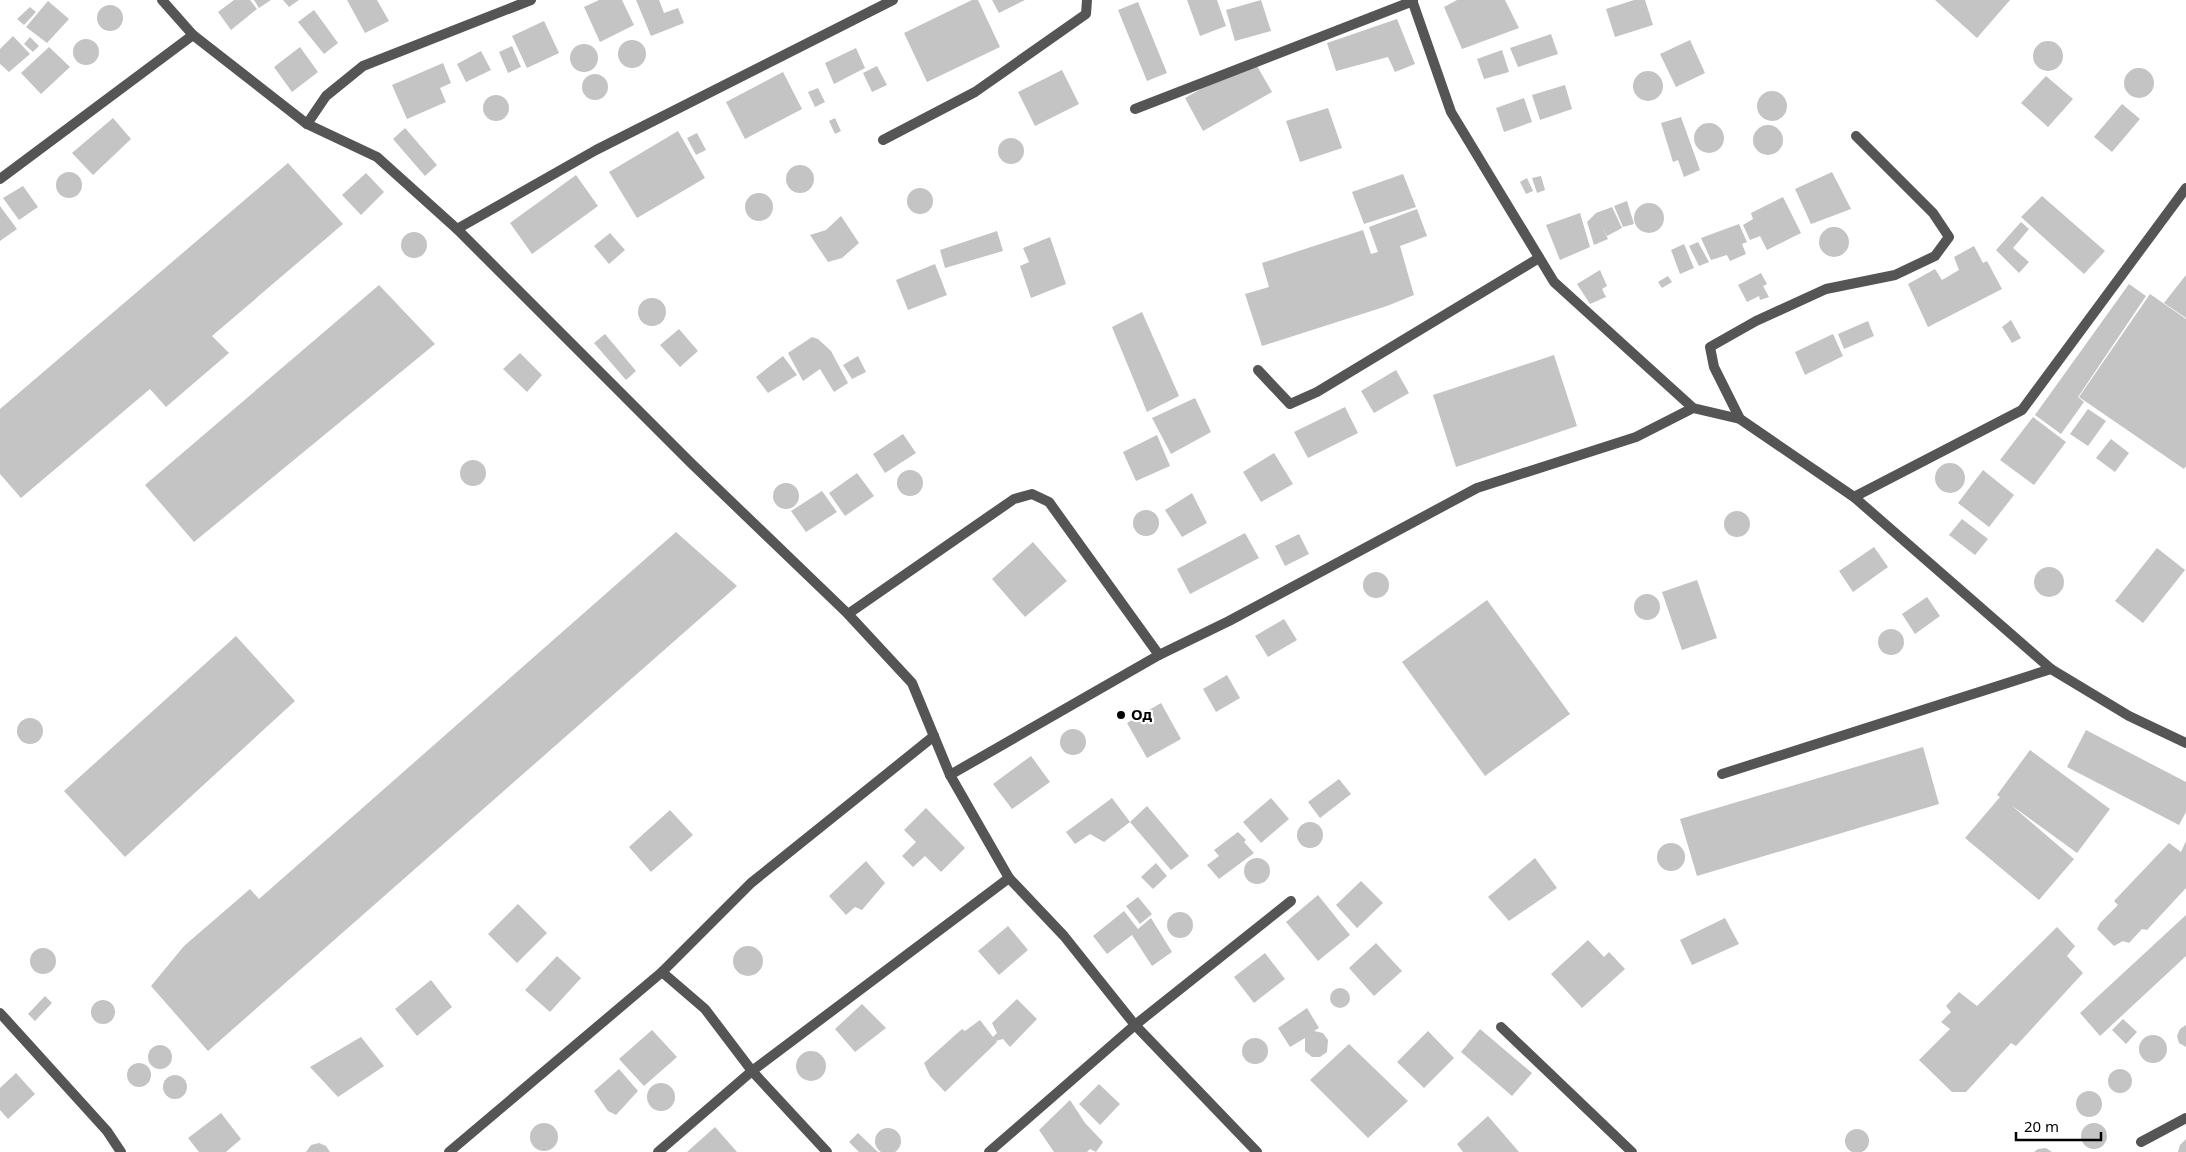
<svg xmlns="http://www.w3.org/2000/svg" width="2186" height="1152" font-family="'Noto Sans',sans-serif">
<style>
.building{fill:#c4c4c4}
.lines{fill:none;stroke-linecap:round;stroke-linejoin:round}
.street{stroke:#555;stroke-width:10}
.poi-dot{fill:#000;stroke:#fff;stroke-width:2}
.labels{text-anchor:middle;stroke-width:4.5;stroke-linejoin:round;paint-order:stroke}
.poi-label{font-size:15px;font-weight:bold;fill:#000;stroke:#fff;text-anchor:start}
</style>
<rect width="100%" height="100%" fill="#fff"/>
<!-- building -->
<g class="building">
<path d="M234 0H250L257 9 231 30 218 12Z"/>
<path d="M254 0H271L259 8Z"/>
<path d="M283 0H299L289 7Z"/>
<path d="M347 0H377L389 21 365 33Z"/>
<path d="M599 0H622L634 25 600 42 584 7Z"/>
<path d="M636 0H659L664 13 678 8 684 23 651 36Z"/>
<path d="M972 0H978L1000 47 927 82 904 33Z"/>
<path d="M992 0H1025L999 13Z"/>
<path d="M1187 0H1217L1226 26 1200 36Z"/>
<path d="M1261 0 1271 31 1235 41 1226 10Z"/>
<path d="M1457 0H1505L1519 28 1462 49 1444 7Z"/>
<path d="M1634 0H1645L1653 25 1615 37 1606 9Z"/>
<path d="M1935 0H2010L1977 38Z"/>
<path d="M48 1 69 19 47 43 26 27Z"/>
<path d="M1138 2 1167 73 1147 81 1118 10Z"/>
<circle cx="110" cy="18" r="13"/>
<path d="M30 7 36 12 24 25 17 19Z"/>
<path d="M314 10 338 43 324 54 298 22Z"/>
<path d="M1397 19 1415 64 1395 72 1388 57 1336 71 1327 43Z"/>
<path d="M544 21 559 53 527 68 512 36Z"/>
<path d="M1551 34 1558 54 1518 67 1510 48Z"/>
<path d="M13 36 30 54 9 72 0 64V49Z"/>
<path d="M30 37 39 46 33 52 24 44Z"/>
<circle cx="86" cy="52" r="13"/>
<path d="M1690 40 1705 73 1676 87 1660 54Z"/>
<circle cx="632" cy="54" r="14"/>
<circle cx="2048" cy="56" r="15"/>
<circle cx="584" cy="58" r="14"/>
<path d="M512 46 521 67 508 73 499 52Z"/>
<path d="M49 47 70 67 41 94 21 73Z"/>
<path d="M300 47 318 72 292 92 274 67Z"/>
<path d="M856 48 865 68 834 84 825 63Z"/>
<path d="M1502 50 1509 72 1484 79 1477 59Z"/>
<path d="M481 51 491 70 466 82 457 64Z"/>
<path d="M1253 59 1272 92 1203 131 1185 98Z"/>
<path d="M443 63 451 83 440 88 446 102 407 119 392 85Z"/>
<path d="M877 66 887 85 872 92 863 73Z"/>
<circle cx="2139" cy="83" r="15"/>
<path d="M1062 70 1079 104 1035 126 1018 92Z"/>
<circle cx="1648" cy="86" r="15"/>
<path d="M783 72 802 109 745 139 726 102Z"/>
<circle cx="595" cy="87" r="13"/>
<path d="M2046 76 2073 99 2048 127 2021 103Z"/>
<path d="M1565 85 1572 109 1540 120 1532 95Z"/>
<path d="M818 88 825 102 815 107 808 92Z"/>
<circle cx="1772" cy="106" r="15"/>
<circle cx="496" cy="108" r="13"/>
<path d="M1524 98 1532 122 1504 132 1496 108Z"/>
<path d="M2122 104 2140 119 2112 152 2094 137Z"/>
<path d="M1328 108 1342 148 1300 162 1286 121Z"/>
<path d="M1681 117 1700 170 1684 177 1678 160 1673 162 1661 123Z"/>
<path d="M113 118 131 139 93 175 72 153Z"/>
<path d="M835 118 841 131 835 134 829 121Z"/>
<circle cx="1709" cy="138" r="15"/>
<circle cx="1768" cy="140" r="15"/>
<path d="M405 128 437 165 425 176 393 139Z"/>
<path d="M678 131 705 178 637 218 609 172Z"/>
<path d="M697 133 706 150 696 155 687 138Z"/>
<circle cx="1011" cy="151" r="13"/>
<path d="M288 163 343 224 212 336 229 353 166 407 150 389 21 498 0 474V409Z"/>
<circle cx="800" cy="179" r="14"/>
<circle cx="69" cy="185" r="13"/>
<path d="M1832 172 1851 209 1811 224 1795 189Z"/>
<path d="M366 173 384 192 361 215 342 195Z"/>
<path d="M1403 174 1416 207 1364 224 1352 192Z"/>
<path d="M576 175 598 206 532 254 510 223Z"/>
<path d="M1541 176 1545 190 1537 193 1532 178Z"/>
<path d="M1527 178 1533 191 1526 194 1520 182Z"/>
<path d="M23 186 38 207 19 220 3 198Z"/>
<circle cx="920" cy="201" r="13"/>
<circle cx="759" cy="207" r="14"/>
<path d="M2042 196 2105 251 2084 274 2021 217Z"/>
<path d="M1783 197 1801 233 1767 250 1760 236 1750 240 1743 225 1753 219 1751 213Z"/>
<path d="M1627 201 1634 224 1623 227 1614 206Z"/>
<circle cx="1649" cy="218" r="15"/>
<path d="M0 206 17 229 0 241Z"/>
<path d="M1612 207 1622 228 1607 236 1601 224 1608 239 1594 245 1587 222 1596 213Z"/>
<path d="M1417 209 1427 236 1400 246 1414 295 1387 306 1262 346 1245 294 1269 287 1262 263 1363 230 1371 254 1378 252 1369 227Z"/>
<path d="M1580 213 1590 247 1560 260 1546 225Z"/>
<path d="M841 216 859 243 842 258 828 262 810 235 826 230Z"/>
<path d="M2021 222 2029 229 2013 248 2029 262 2019 273 1996 250Z"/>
<path d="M1739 224 1747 242 1742 244 1746 254 1730 261 1727 255 1711 260 1701 238Z"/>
<circle cx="1834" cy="242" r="15"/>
<path d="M997 231 1003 251 945 268 940 250Z"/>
<circle cx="414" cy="245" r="13"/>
<path d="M610 233 625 250 609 264 594 246Z"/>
<path d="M1050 237 1066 284 1031 298 1020 266 1029 262 1023 248Z"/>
<path d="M1698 242 1709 262 1699 266 1689 246Z"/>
<path d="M1684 244 1694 268 1680 274 1671 250Z"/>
<path d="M1974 246 1983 263 1987 261 2002 289 1928 327 1908 284 1935 269 1942 280 1959 270 1954 257Z"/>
<path d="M935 264 947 295 908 310 896 280Z"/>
<path d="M1600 270 1607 286 1602 289 1606 297 1590 304 1577 284Z"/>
<path d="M1761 273 1767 284 1763 286 1769 297 1760 300 1759 296 1747 302 1738 285Z"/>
<path d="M2186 275V318L2164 303Z"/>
<path d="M1668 276 1672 282 1662 288 1658 282Z"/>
<path d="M2129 284 2146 296 2078 397 2084 402 2061 434 2035 415Z"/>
<path d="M379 285 435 344 194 542 145 485Z"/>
<path d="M2150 294 2186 319V466L2184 469 2079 397Z"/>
<circle cx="652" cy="312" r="14"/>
<path d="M1142 312 1179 396 1147 412 1112 327Z"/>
<path d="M2011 320 2021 338 2012 343 2002 327Z"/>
<path d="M1868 321 1874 336 1844 349 1838 334Z"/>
<path d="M679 329 698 351 680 367 660 345Z"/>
<path d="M605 334 636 371 626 380 594 343Z"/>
<path d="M1833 334 1843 356 1805 375 1795 352Z"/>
<path d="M812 337 818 339 831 351 848 383 834 392 820 369 803 381 788 353Z"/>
<path d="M520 353 542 375 527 392 503 369Z"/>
<path d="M1554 355 1577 426 1456 467 1433 395Z"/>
<path d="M783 356 797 375 768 393 756 377Z"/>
<path d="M858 356 866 372 852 379 843 365Z"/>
<path d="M1396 370 1409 393 1374 413 1361 391Z"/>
<path d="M1195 398 1211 432 1171 454 1152 418Z"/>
<path d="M1345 407 1358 433 1308 458 1294 432Z"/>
<path d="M2088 409 2106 421 2088 446 2070 434Z"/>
<path d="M2033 417 2066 442 2034 485 2000 460Z"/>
<path d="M903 434 916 453 885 473 873 454Z"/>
<path d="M1157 435 1170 466 1136 481 1123 452Z"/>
<path d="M2111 439 2129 453 2115 472 2096 458Z"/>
<path d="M1274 453 1293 484 1261 502 1243 472Z"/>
<circle cx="473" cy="473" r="13"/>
<circle cx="1950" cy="478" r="15"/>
<circle cx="910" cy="483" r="13"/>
<path d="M1983 470 2014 495 1989 527 1958 503Z"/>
<path d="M857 473 874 496 845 516 829 493Z"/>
<circle cx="786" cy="496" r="13"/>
<path d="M822 491 837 512 806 532 791 511Z"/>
<path d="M1192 493 1207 523 1182 537 1165 510Z"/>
<circle cx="1146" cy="523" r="13"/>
<circle cx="1737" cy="524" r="13"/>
<path d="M1962 519 1988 539 1975 555 1949 535Z"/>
<path d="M676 532 737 586 208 1051 151 986 184 946 250 889 259 899Z"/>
<path d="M1245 533 1259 558 1190 594 1177 569Z"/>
<path d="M1299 534 1309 554 1285 566 1275 546Z"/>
<path d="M1033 542 1067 581 1025 617 992 579Z"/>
<path d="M1874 547 1888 567 1853 592 1839 571Z"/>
<path d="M2157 548 2185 570 2143 623 2115 601Z"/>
<circle cx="2049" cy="582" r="15"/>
<circle cx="1376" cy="585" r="13"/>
<path d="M1697 580 1717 638 1682 650 1662 592Z"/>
<circle cx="1647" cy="607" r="13"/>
<path d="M1927 597 1940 616 1915 634 1902 614Z"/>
<path d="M1487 600 1570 714 1485 776 1402 662Z"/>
<path d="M1284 619 1297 640 1268 657 1255 636Z"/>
<circle cx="1891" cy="642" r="13"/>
<path d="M236 636 295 701 125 857 64 791Z"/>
<path d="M1227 675 1240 698 1216 712 1203 689Z"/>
<path d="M1161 703 1181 739 1147 758 1127 723Z"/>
<circle cx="30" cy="731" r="13"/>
<circle cx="1073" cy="742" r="13"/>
<path d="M2086 730 2186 782V812L2179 825 2067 767Z"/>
<path d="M1923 747 1939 804 1697 876 1680 819Z"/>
<path d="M2030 750 2110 809 2077 853 2011 805 2074 859 2039 900 1965 838 2000 797 1997 795Z"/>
<path d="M1031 756 1050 782 1012 809 993 784Z"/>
<path d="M1339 779 1351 794 1320 818 1308 802Z"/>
<path d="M1112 798 1130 822 1104 842 1090 834 1075 844 1066 832Z"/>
<path d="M1271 798 1289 819 1261 843 1243 822Z"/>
<path d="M1147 806 1189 856 1171 870 1130 822Z"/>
<path d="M926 808 965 848 941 872 925 856 913 867 902 856 916 842 904 830Z"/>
<path d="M670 810 693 835 651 872 629 847Z"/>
<circle cx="1310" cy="835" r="13"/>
<path d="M1238 832 1246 840 1244 842 1254 853 1219 879 1207 865 1219 856 1214 850Z"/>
<path d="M2186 841V888L2147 930 2142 929 2129 943 2123 941 2114 946 2097 929 2100 923 2118 905 2114 901 2169 843 2181 852Z"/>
<circle cx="1671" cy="857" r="14"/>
<circle cx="1257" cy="871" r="13"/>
<path d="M1535 858 1557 888 1509 921 1488 897Z"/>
<path d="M866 861 885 883 862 910 855 907 846 915 829 896Z"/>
<path d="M1156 863 1167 876 1153 889 1141 877Z"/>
<path d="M1361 881 1383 903 1357 928 1336 905Z"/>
<path d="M1318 895 1350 935 1318 961 1286 922Z"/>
<path d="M1138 897 1152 914 1140 924 1126 906Z"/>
<path d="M518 904 547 933 517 963 488 934Z"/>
<path d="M1124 911 1138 929 1151 918 1172 952 1152 966 1132 935 1107 954 1093 936Z"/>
<circle cx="1180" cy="925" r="13"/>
<path d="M2186 915V956L2100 1036 2080 1013Z"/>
<path d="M1725 918 1739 944 1692 965 1680 940Z"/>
<path d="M1008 926 1028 950 999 975 978 951Z"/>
<path d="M2057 927 2075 946 2067 956 2083 973 2016 1046 2011 1043 1966 1092H1952L1919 1060 1950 1029 1941 1022 1951 1012 1946 1006 1959 992 1977 1006Z"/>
<path d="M1588 940 1604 957 1609 952 1625 969 1582 1008 1551 974Z"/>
<path d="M1376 943 1402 971 1374 996 1349 968Z"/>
<circle cx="748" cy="961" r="15"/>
<circle cx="43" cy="961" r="13"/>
<path d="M1265 953 1285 979 1254 1003 1234 977Z"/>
<path d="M557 956 581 978 550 1012 525 990Z"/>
<path d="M431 980 452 1007 417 1036 395 1009Z"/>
<circle cx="1340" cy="998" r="10"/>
<path d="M45 996 52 1003 35 1021 28 1014Z"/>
<path d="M1017 999 1037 1019 1010 1047 1003 1039 996 1041 997 1042 945 1092 930 1076 924 1063 962 1029 965 1031 980 1020 993 1037 997 1033 992 1023Z"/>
<circle cx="103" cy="1012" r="12"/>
<path d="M862 1004 886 1028 855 1052 835 1029Z"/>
<path d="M1307 1008 1319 1028 1314 1031 1323 1033 1328 1040 1327 1052 1320 1057H1312L1305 1051V1038L1290 1047 1278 1028Z"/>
<path d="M2123 1019 2137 1032 2126 1044 2112 1030Z"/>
<path d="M2186 1025V1047L2179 1043 2177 1036 2180 1029Z"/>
<path d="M1480 1029 1532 1073 1512 1096 1461 1052Z"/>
<path d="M652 1030 677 1057 644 1086 619 1059Z"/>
<path d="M1428 1031 1454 1058 1424 1088 1397 1062Z"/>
<circle cx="2153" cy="1049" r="14"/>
<path d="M361 1037 384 1066 338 1097 310 1067Z"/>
<circle cx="1255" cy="1051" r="13"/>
<path d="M1349 1044 1408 1101 1368 1138 1310 1080Z"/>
<circle cx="160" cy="1057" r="12"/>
<circle cx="811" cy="1066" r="15"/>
<circle cx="139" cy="1075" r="12"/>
<circle cx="2120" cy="1081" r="12"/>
<path d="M619 1069 638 1091 616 1115 608 1111 594 1091Z"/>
<path d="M16 1073 35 1094 8 1119 0 1110V1088Z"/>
<circle cx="175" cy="1087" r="12"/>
<circle cx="661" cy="1097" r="14"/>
<path d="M1099 1084 1120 1104 1100 1125 1079 1104Z"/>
<circle cx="2089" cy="1104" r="13"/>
<path d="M1070 1100 1085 1123 1103 1142 1096 1152 1090 1149 1087 1152H1054L1039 1130Z"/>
<path d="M221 1113 241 1139 226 1152H199L188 1138Z"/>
<path d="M1488 1116 1519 1152H1463L1457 1144Z"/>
<circle cx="544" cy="1137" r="14"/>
<circle cx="2094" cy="1136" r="13"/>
<path d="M715 1127 737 1152H687Z"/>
<circle cx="888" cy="1141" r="13"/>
<circle cx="1857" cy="1141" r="12"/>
<path d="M858 1133 878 1152H859L849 1142Z"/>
<path d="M2186 1139V1152H2178L2180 1145Z"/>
<path d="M319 1143 326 1146 330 1152H306L311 1145Z"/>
<path d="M2046 1148 2052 1152H2034L2038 1149Z"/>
</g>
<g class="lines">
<!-- street -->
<g class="street">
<path d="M162 0 193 35 307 124 377 157 457 229 692 464 848 614 912 683 950 775 1159 655 1229 621 1477 488 1636 437 1693 408"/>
<path d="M1412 0 1451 112 1554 282 1693 408 1740 419 1854 497 2051 669 2129 716 2186 743"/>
<path d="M1135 109 1413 1"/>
<path d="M307 124 326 96 363 66 531 0"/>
<path d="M883 140 975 92 1086 14 1087 0"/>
<path d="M0 179 193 35"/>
<path d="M457 229 596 150 893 0"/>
<path d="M1258 370 1290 404 1317 392 1539 258"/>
<path d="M1740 419 1714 367 1710 347 1756 321 1826 289 1895 275 1935 256 1949 237 1933 213 1856 136"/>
<path d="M1854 497 2022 410 2186 188"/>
<path d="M848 614 1014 499 1032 494 1049 502 1159 655"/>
<path d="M1722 774 2051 669"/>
<path d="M950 775 1009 878 1064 936 1135 1025 1257 1152"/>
<path d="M662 972 751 883 934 736"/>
<path d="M0 1013 107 1131 121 1152"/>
<path d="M1501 1027 1632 1152"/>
<path d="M2141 1142 2186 1118"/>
<path d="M449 1152 662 972 705 1009 752 1071 827 1152"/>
<path d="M658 1152 752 1071 1009 878"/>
<path d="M989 1152 1135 1025 1291 901"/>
</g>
</g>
<!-- markers -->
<circle class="poi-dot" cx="1121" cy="715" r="5"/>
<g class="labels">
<!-- poi labels -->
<g class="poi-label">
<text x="1131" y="720">Од</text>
</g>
</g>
<!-- scale -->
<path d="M2016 1132v8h85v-8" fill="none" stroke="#000000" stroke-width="2.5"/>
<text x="2024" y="1132" font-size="15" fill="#000000" stroke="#ffffff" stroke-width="4" paint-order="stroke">20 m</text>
</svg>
